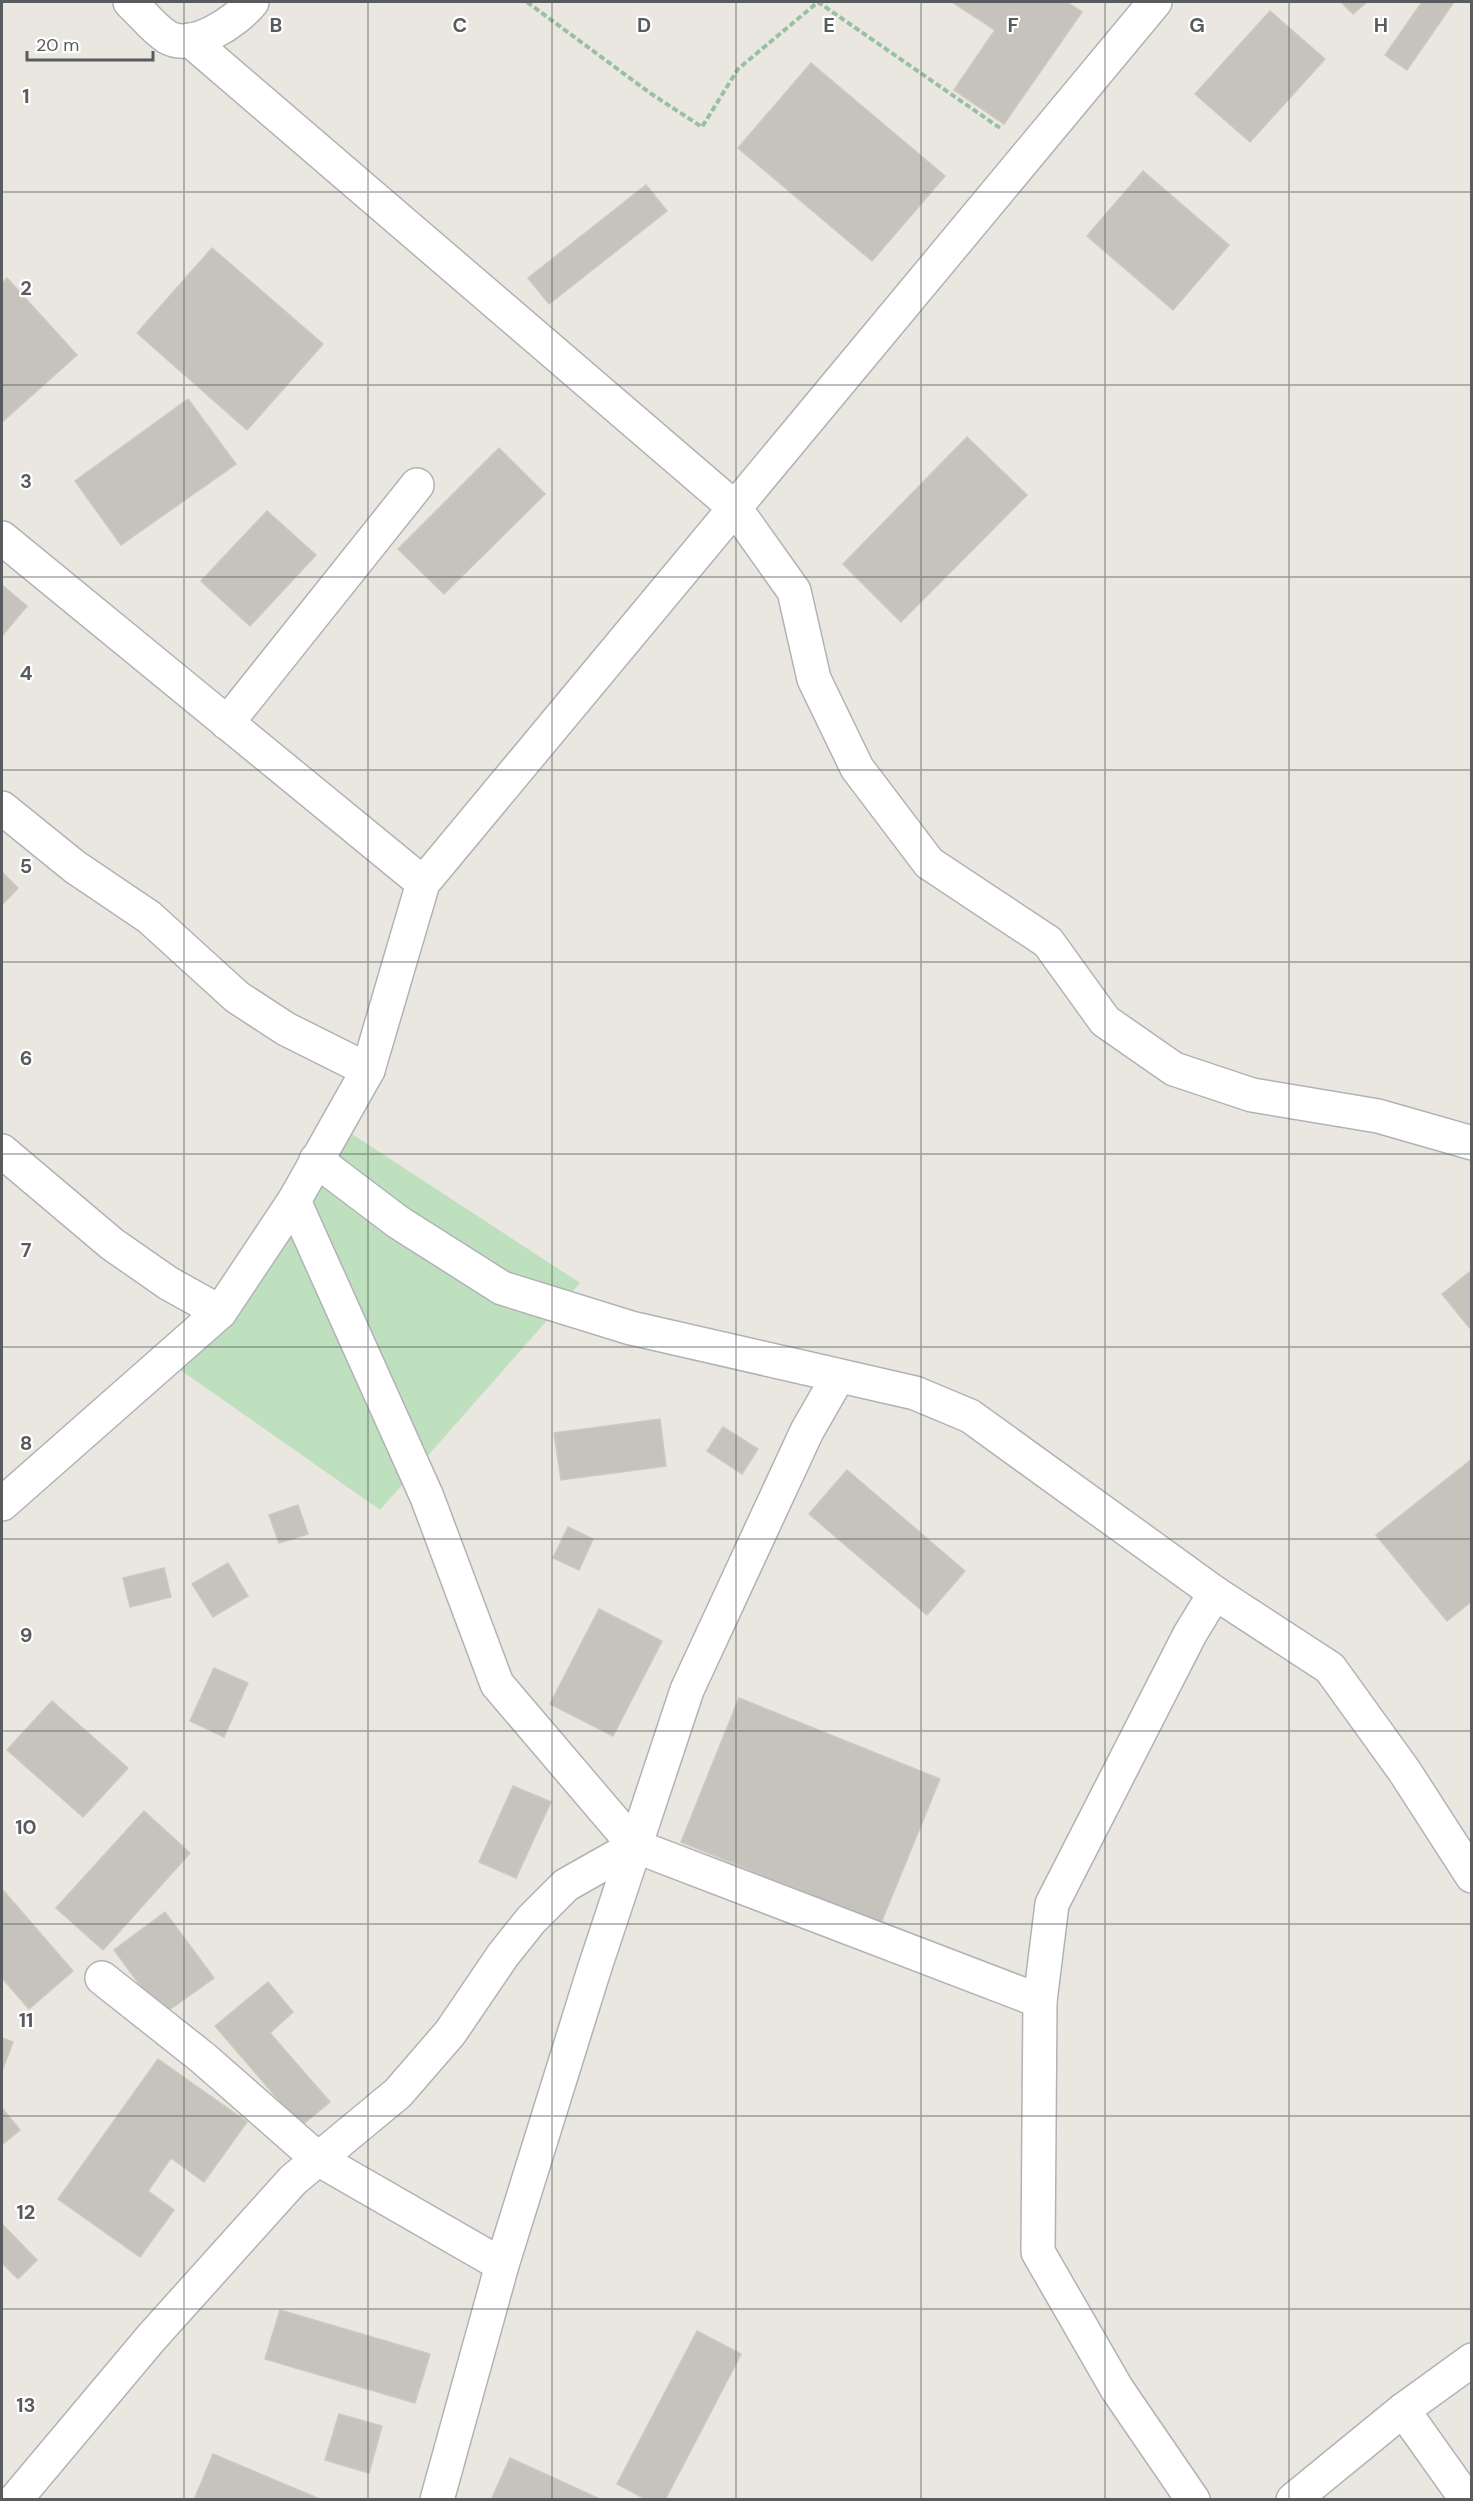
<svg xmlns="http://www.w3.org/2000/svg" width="1473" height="2501" font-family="'DM Sans',sans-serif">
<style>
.green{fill:#bfe0be}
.building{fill:#c6c2bc;stroke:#cec9bf;stroke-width:1.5}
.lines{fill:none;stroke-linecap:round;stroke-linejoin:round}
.minor-casing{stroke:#b0b3b6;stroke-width:36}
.path{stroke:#98c1a1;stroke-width:4;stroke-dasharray:6 3;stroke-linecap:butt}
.minor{stroke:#fff;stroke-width:33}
.grid{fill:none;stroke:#585c5f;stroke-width:1.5;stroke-opacity:0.55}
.grid-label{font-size:20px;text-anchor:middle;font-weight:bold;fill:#585c5f;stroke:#fff;stroke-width:4.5;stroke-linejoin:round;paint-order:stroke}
</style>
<rect width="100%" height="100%" fill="#eae7e0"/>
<!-- green -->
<path class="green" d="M352 1134 580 1283 380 1510 169 1362Z"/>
<!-- building -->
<g class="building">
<path d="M952 2H1067L1082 12 1004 124 954 90 995 30Z"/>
<path d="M1341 2H1367L1353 14Z"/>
<path d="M1422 2H1454L1407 70 1385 55Z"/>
<path d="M1270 11 1325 59 1250 142 1195 94Z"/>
<path d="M811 63 945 176 872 261 738 148Z"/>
<path d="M1143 171 1229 245 1173 310 1087 236Z"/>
<path d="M646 185 667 211 549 304 528 278Z"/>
<path d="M212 248 323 344 247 430 137 333Z"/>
<path d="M7 278 77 355 2 422V283Z"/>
<path d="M188 399 236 464 121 545 75 481Z"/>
<path d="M967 437 1027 495 901 622 843 564Z"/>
<path d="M499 448 545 494 444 594 398 549Z"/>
<path d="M267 511 316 555 250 626 201 581Z"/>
<path d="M2 585 27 606 2 636Z"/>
<path d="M2 872 18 888 2 905Z"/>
<path d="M1472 1270V1331L1442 1294Z"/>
<path d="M660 1419 666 1466 561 1480 554 1433Z"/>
<path d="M723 1427 758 1449 742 1474 707 1451Z"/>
<path d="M1472 1459V1601L1447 1621 1376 1535Z"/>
<path d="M847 1470 965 1571 927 1615 809 1514Z"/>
<path d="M298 1505 308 1534 279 1543 269 1515Z"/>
<path d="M568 1527 593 1539 579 1570 553 1558Z"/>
<path d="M228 1563 248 1596 213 1617 192 1584Z"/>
<path d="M164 1568 171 1597 130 1607 123 1578Z"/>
<path d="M599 1609 662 1641 613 1736 550 1704Z"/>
<path d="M214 1668 248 1683 224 1737 190 1721Z"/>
<path d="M739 1698 940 1779 881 1923 681 1842Z"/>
<path d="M52 1701 128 1768 83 1817 7 1750Z"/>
<path d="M513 1786 551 1802 516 1878 479 1862Z"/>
<path d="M144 1811 190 1853 103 1950 56 1908Z"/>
<path d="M2 1889 73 1971 29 2009 2 1978Z"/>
<path d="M165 1912 214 1978 162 2015 114 1950Z"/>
<path d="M268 1982 293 2012 270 2033 330 2102 301 2126 215 2026Z"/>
<path d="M2 2038 13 2042 2 2071Z"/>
<path d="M158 2059 247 2122 204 2182 171 2158 148 2191 174 2210 140 2257 58 2199Z"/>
<path d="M2 2108 20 2130 2 2145Z"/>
<path d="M2 2224 37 2260 18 2279 2 2263Z"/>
<path d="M280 2310 430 2354 415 2403 265 2359Z"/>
<path d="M697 2331 741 2354 665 2500H647L617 2484Z"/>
<path d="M339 2414 382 2426 369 2473 325 2460Z"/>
<path d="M213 2454 322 2500H194Z"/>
<path d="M510 2458 598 2498 597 2500H491Z"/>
</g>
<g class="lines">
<defs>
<g id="minor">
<path d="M130 2C142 13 153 28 167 37 192 52 237 21 252 2"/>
<path d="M190 40 735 508 794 591 814 679 857 768 929 863 1048 942 1105 1021 1174 1069 1252 1095 1378 1116 1472 1143"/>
<path d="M2 538 423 883"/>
<path d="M227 723 417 485"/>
<path d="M2 808 75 867 149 917 237 997 286 1029 368 1070"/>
<path d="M2 1151 112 1244 168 1283 220 1312"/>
<path d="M316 1160 398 1222 502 1288 631 1328 915 1393 970 1416 1215 1593 1330 1668 1405 1772 1472 1876"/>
<path d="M294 1201 427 1497 497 1684 635 1846 1040 2001"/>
<path d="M2 1504 220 1312 294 1201 368 1070 423 883 1155 2"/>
<path d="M102 1978 203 2058 318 2159 502 2265"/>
<path d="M15 2500 151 2338 293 2180 398 2093 450 2033 503 1955 531 1920 566 1885 635 1846"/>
<path d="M437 2500 502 2265 594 1970 687 1690 807 1431 838 1377"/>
<path d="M1193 2500 1117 2389 1038 2252 1040 2001 1052 1904 1190 1634 1215 1593"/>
<path d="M1293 2500 1403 2410"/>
<path d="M1467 2500 1403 2410 1472 2360"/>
</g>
</defs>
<!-- minor casing -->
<use href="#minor" class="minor-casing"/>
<!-- path -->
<path class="path" d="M527 2 650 93 702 127 738 69 818 2 1000 128"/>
<!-- minor -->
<use href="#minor" class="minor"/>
</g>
<!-- grid -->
<path class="grid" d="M184 2V2500M368 2V2500M552 2V2500M736 2V2500M921 2V2500M1105 2V2500M1289 2V2500M2 192H1472M2 385H1472M2 577H1472M2 770H1472M2 962H1472M2 1154H1472M2 1347H1472M2 1539H1472M2 1731H1472M2 1924H1472M2 2116H1472M2 2309H1472"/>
<g class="grid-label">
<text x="276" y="32">B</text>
<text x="460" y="32">C</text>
<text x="644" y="32">D</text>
<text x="829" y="32">E</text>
<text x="1013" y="32">F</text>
<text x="1197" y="32">G</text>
<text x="1381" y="32">H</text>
<text x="26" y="103">1</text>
<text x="26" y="295">2</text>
<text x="26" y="488">3</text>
<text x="26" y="680">4</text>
<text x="26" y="873">5</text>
<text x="26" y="1065">6</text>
<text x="26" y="1257">7</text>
<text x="26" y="1450">8</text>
<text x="26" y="1642">9</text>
<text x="26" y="1834">10</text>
<text x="26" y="2027">11</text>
<text x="26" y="2219">12</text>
<text x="26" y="2412">13</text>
</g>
<!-- border -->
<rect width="1473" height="2501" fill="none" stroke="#585c5f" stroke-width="6"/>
<!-- scale -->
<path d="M27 51v9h126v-9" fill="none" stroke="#585c5f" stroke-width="3"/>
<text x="36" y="51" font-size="18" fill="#585c5f" stroke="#ffffff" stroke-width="4.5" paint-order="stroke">20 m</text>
</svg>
